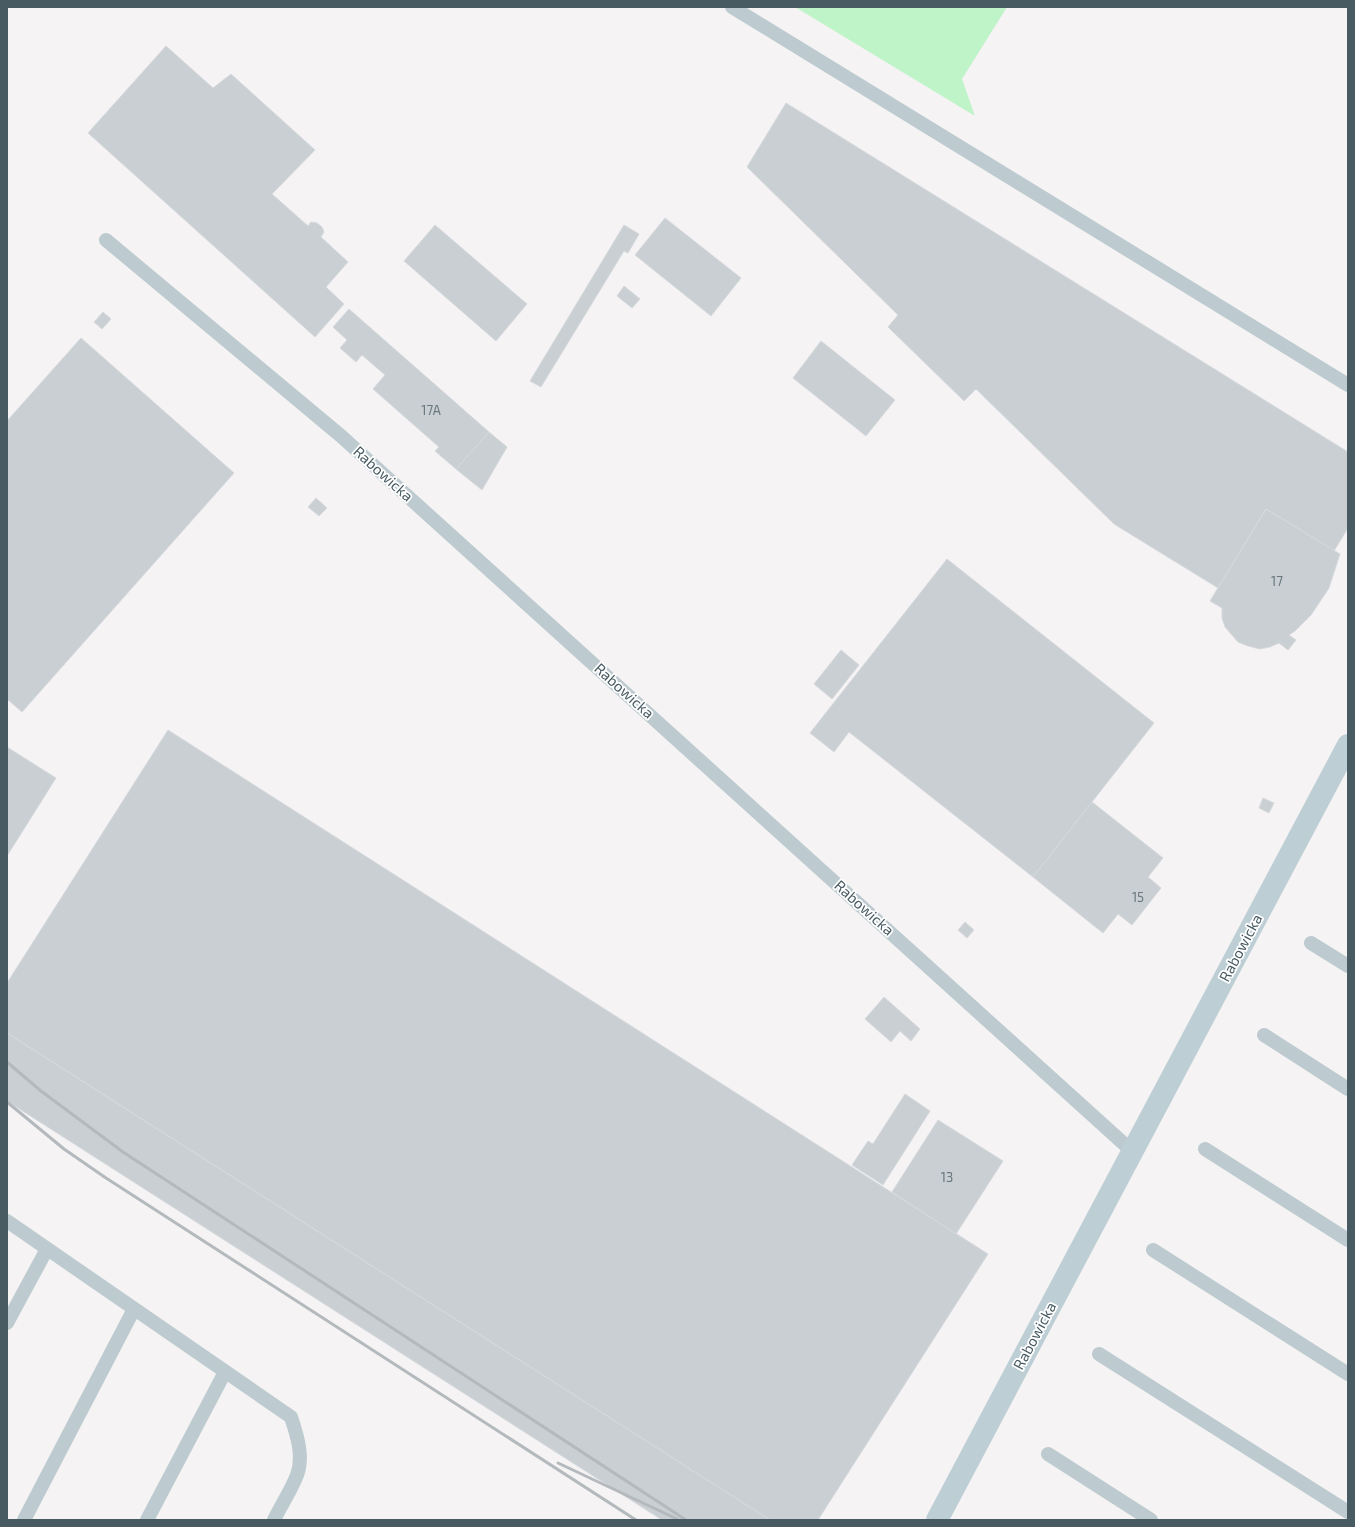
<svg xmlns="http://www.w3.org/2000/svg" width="1355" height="1527" font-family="'Exo 2',sans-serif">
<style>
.green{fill:#bff4c9}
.building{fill:#c9cfd2;stroke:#d6dade}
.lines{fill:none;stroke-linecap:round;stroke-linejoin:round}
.lane{stroke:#bdcbd0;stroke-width:14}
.secondary{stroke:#bdced5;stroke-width:22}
.rail{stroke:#b4b9bd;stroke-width:3}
.labels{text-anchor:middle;stroke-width:3.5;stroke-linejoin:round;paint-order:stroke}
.number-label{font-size:13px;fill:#68787e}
.street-label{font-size:15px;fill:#485b62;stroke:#fff}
</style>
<rect width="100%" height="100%" fill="#f5f3f3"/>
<!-- green -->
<path class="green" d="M795 7H1007L962 79 975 116Z"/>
<!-- building -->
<g class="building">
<path d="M166 46 213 88 231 74 315 150 272 194 308 226 311 222 317 223 322 227 324 232 321 237 348 262 326 287 344 304 315 337 88 133Z"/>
<path d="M786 103 1348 452V528L1334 551 1266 509 1218 588 1114 524 976 389 964 401 888 327 898 315 747 167Z"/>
<path d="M665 218 741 278 711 316 635 255Z"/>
<path d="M435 225 527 304 496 341 404 261Z"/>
<path d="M624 225 639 234 628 253 624 251 541 387 530 381Z"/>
<path d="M624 286 640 299 632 308 617 296Z"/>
<path d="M349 309 489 432 456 469 435 451 439 447 373 389 385 375 362 355 356 362 340 348 347 340 333 327Z"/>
<path d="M103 312 111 319 102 329 94 322Z"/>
<path d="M81 338 234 473 22 712 7 699V421Z"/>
<path d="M821 341 895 400 866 436 793 378Z"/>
<path d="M489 432 507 447 482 490 456 469Z"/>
<path d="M316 498 327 508 319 516 308 507Z"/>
<path d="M1266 509 1340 554 1329 588 1311 615 1295 631 1289 635 1296 640 1288 650 1279 643 1270 647 1260 649 1248 646 1238 642 1225 627 1222 618V608L1210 601Z"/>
<path d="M947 559 1154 723 1033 877 849 732 834 752 810 733Z"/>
<path d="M841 650 859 665 832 699 814 684Z"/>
<path d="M168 730 988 1254 818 1520H770L7 1033V983Z"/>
<path d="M7 747 56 778 7 856Z"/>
<path d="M1263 798 1274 803 1269 813 1259 808Z"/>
<path d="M1092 802 1163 858 1148 877 1161 888 1132 925 1118 914 1103 933 1033 877Z"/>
<path d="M965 922 974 930 967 938 958 930Z"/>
<path d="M884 997 920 1029 911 1041 900 1031 891 1042 865 1019Z"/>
<path d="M7 1033 770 1520H662L7 1101Z"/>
<path d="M905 1094 930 1111 883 1185 852 1165 868 1141 873 1144Z"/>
<path d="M938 1120 1003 1161 956 1234 892 1192Z"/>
</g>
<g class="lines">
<!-- lane -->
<g class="lane">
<path d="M732 7 1348 385"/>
<path d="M106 240 341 436 1133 1152"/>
<path d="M1311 943 1348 966"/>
<path d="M1264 1035 1348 1089"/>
<path d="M1205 1149 1348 1240"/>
<path d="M7 1221 291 1417C297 1435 304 1457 297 1475 291 1491 281 1505 274 1520"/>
<path d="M1153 1250 1348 1374"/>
<path d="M7 1323 47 1249"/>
<path d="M1099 1354 1348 1512"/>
<path d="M1048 1454 1151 1520"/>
<path d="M24 1520 134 1309"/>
<path d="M147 1520 225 1372"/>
</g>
<!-- secondary -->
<path class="secondary" d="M937 1520 1348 745"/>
<!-- rail -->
<g class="rail">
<path d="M7 1062 41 1091 123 1152 686 1520"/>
<path d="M7 1102 64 1149 106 1178 636 1520"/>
<path d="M558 1463 677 1519"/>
</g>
</g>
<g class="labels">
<!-- number labels -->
<g class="number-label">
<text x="431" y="415">17A</text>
<text x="1277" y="586">17</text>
<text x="1138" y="902">15</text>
<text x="947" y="1182">13</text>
</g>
<!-- street labels -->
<g class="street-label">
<text transform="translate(383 474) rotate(42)" y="5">Rabowicka</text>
<text transform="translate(624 691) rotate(42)" y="5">Rabowicka</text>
<text transform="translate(864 908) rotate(42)" y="5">Rabowicka</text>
<text transform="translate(1241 948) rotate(-62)" y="5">Rabowicka</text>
<text transform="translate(1035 1336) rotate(-62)" y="5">Rabowicka</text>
</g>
</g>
<!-- border -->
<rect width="1355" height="1527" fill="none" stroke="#485b62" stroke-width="16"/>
</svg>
